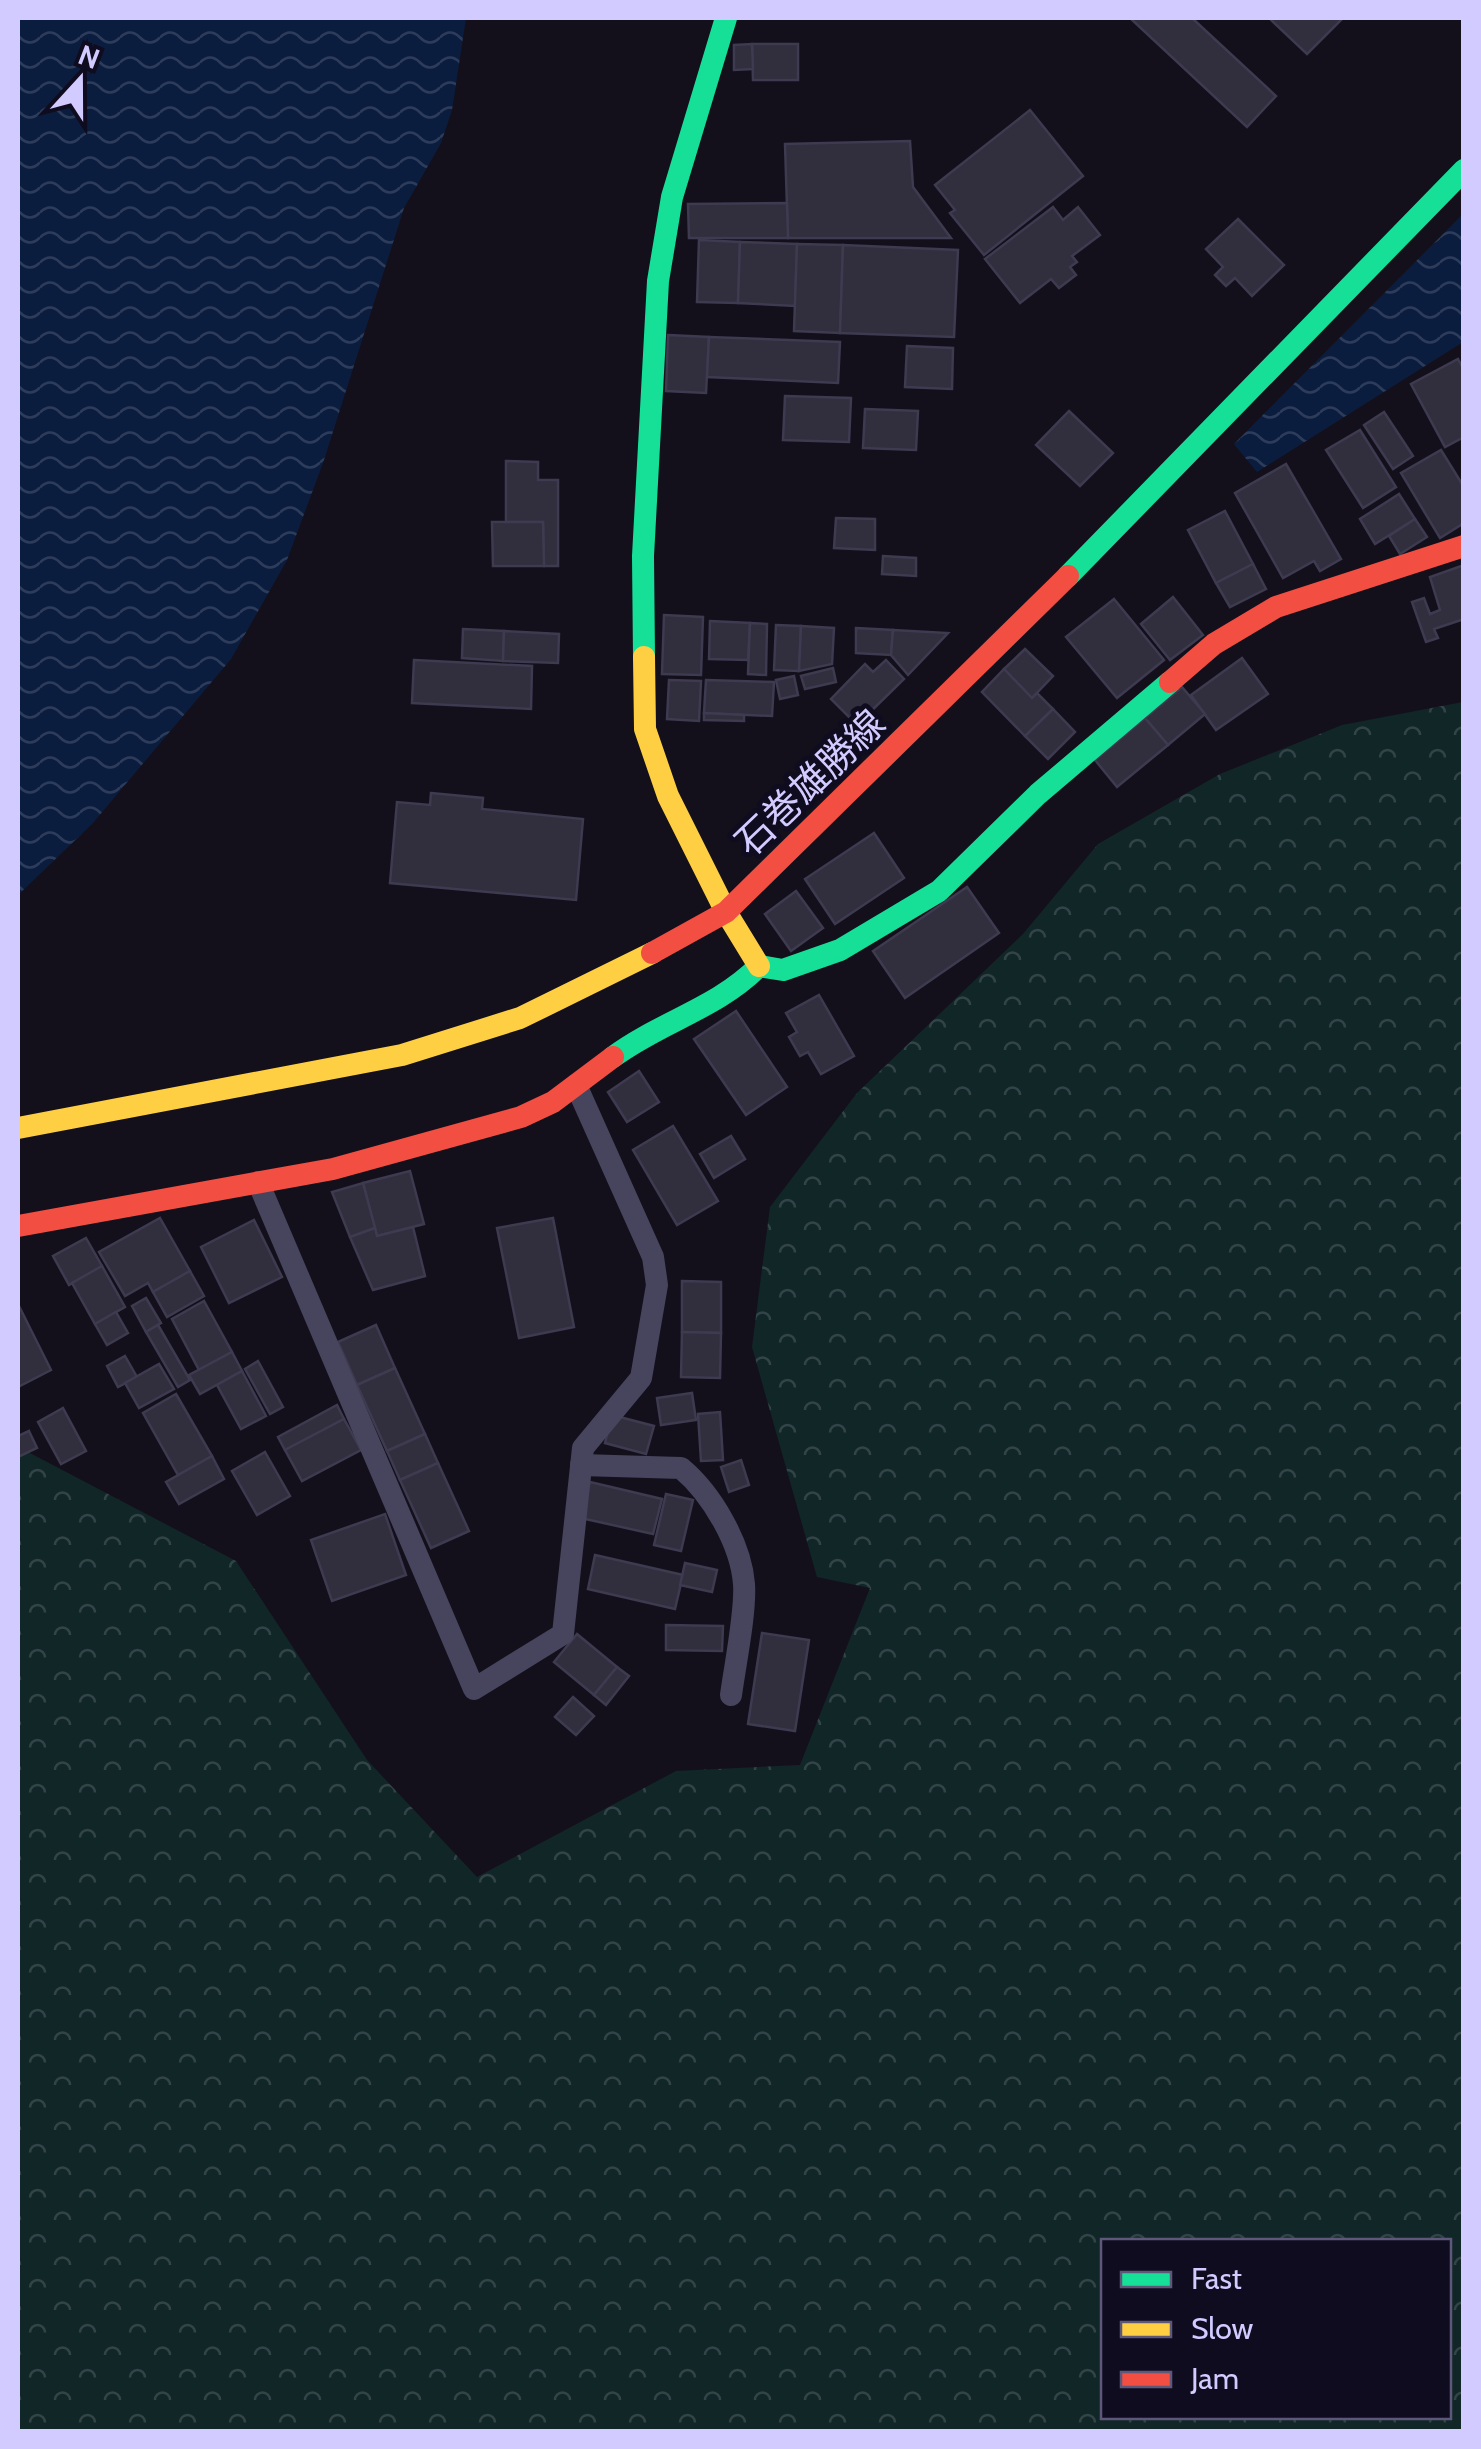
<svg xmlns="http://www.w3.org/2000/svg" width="1481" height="2449" font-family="Cabin,'Noto Sans JP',sans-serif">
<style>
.forest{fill:url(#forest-crowns);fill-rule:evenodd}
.water{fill:url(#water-waves)}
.building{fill:#312e3e;stroke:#3e3a50;stroke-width:2.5}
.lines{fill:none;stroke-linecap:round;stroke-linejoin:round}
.lane{stroke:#46455d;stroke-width:22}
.fast{stroke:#16e098;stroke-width:22}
.slow{stroke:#ffcf43;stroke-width:22}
.jam{stroke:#f24e42;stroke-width:22}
.labels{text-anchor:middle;stroke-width:10;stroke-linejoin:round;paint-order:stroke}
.street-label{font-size:38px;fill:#d1cbff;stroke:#100c20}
</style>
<defs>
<pattern id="forest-crowns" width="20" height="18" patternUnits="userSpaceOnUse" patternTransform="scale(2.5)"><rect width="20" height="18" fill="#102627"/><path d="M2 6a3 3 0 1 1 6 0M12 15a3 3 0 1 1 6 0" fill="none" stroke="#324447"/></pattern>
<pattern id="water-waves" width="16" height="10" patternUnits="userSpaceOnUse" patternTransform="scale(2.5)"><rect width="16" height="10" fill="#0b1d3e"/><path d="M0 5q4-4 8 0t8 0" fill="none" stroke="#2e3c5b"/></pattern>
</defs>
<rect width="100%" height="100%" fill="#13101c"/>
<!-- forest -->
<path class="forest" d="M1463 702V2431H18V1450L26 1451 236 1561 367 1760 477 1877 676 1771 800 1765 870 1588 817 1577 752 1347 770 1207 857 1093 1023 934 1098 844 1220 774 1342 725ZM1104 2242H1448V2416H1104Z"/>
<!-- water -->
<g class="water">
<path d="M18 18H466L452 110 441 143 404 208 324 460 287 560 231 659 92 824 18 895Z"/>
<path d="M1463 214V342L1257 472 1234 444Z"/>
</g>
<!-- building -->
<g class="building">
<path d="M1130 18H1192L1276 96 1247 127Z"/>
<path d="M1269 18H1343L1307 54Z"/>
<path d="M752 44H798V80H753Z"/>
<path d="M752 44 753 69 734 70V45Z"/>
<path d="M1030 110 1083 176 984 255 950 213 955 210 935 185Z"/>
<path d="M910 141 913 187 951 238H788L785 144Z"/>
<path d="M787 203 788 238H689L688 204Z"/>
<path d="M1053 207 1063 220 1078 207 1100 235 1072 256 1077 262 1070 267 1076 275 1059 288 1051 279 1020 303 985 259Z"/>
<path d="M1238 219 1284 265 1252 296 1235 278 1226 286 1215 275 1223 267 1206 249Z"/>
<path d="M699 240 740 242 738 303 697 302Z"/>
<path d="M740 242 797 244 795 306 738 303Z"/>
<path d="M797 244 843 245 840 333 794 331Z"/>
<path d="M843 245 958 250 954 337 840 333Z"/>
<path d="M668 335 709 337 706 393 666 391Z"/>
<path d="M709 337 840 342 838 383 707 377Z"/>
<path d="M907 346 953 348 952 389 905 387Z"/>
<path d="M1458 359 1464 370V437L1445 447 1411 384Z"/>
<path d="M785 396 851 398 849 442 783 440Z"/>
<path d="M865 409 918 411 916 450 863 448Z"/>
<path d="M1069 411 1113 453 1080 486 1036 445Z"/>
<path d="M1384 412 1413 456 1393 469 1364 425Z"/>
<path d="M1360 430 1396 487 1363 508 1326 450Z"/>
<path d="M1441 450 1464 487V523L1440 538 1401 473Z"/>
<path d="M506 461 538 462V480H558V566H544L543 522H506Z"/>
<path d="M1286 464 1341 559 1320 571 1314 561 1283 578 1235 493Z"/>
<path d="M1399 494 1415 519 1375 544 1360 519Z"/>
<path d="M1225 511 1253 564 1216 583 1188 530Z"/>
<path d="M836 518 875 519V550L834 548Z"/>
<path d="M1415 519 1427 537 1400 554 1389 536Z"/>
<path d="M492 522H543L544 566H493Z"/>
<path d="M883 556 916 558V576L882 574Z"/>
<path d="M1253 564 1266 589 1230 607 1216 583Z"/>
<path d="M1464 565V619L1434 629 1438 638 1426 642 1412 602 1424 598 1430 614 1440 610 1430 577Z"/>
<path d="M1173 597 1203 635 1170 660 1141 624Z"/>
<path d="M1114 599 1164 660 1117 698 1066 637Z"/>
<path d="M664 615 703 617 701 675 662 674Z"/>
<path d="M710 621 750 623 748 660 709 659Z"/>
<path d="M750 623 767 624 766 675 748 674Z"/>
<path d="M776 625 801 626 799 671 774 670Z"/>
<path d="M801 626 834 628 832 664 799 671Z"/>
<path d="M856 628 893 630 891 655 856 653Z"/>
<path d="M463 629 504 631 503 661 462 658Z"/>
<path d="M893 630 948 633 908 675 891 655Z"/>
<path d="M504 631 559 634 558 663 503 661Z"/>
<path d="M1025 649 1053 676 1032 698 1004 669Z"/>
<path d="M1242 658 1268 694 1216 730 1191 695Z"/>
<path d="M414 660 532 666 531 709 412 703Z"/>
<path d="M886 660 904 679 857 725 831 699 865 664 873 672Z"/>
<path d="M833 668 836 682 805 689 801 676Z"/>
<path d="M1004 669 1032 698 1037 693 1053 709 1025 736 982 692Z"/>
<path d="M794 676 798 695 780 699 776 680Z"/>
<path d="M669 680 701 681 699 721 667 719Z"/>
<path d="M706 680 774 682 772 716 704 713Z"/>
<path d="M1182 687 1205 714 1168 745 1145 718Z"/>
<path d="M1053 709 1075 732 1048 759 1025 736Z"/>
<path d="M704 713 744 715V721L704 720Z"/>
<path d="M1145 718 1168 745 1117 787 1095 760Z"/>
<path d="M431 793 483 798 482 809 583 819 576 900 390 883 397 802 430 805Z"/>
<path d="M874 833 904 878 835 924 805 879Z"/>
<path d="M967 887 999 933 905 998 873 951Z"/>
<path d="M796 891 823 928 791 951 765 914Z"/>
<path d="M819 995 854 1056 821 1074 808 1052 800 1056 789 1037 797 1032 786 1013Z"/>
<path d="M736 1011 787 1087 746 1115 694 1039Z"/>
<path d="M639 1071 659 1102 627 1122 608 1092Z"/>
<path d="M673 1126 718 1201 677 1225 633 1150Z"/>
<path d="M731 1136 745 1159 714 1178 700 1154Z"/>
<path d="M410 1171 424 1224 377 1236 363 1183Z"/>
<path d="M363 1183 375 1228 350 1237 332 1192Z"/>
<path d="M160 1218 190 1271 153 1292 148 1283 125 1296 99 1252Z"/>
<path d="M553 1218 574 1327 519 1338 497 1228Z"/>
<path d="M254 1220 282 1277 229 1303 201 1247Z"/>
<path d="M413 1227 425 1276 373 1290 350 1237 375 1228 377 1236Z"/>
<path d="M86 1238 102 1266 69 1285 53 1256Z"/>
<path d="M102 1266 125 1307 95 1324 72 1283Z"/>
<path d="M190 1271 204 1296 167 1317 153 1292Z"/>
<path d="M682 1281 721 1282V1333L682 1332Z"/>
<path d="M146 1298 161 1323 146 1332 132 1306Z"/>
<path d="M204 1301 232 1352 199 1370 172 1319Z"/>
<path d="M18 1304 51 1370 18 1387Z"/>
<path d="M116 1312 128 1333 107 1345 95 1324Z"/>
<path d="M158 1325 190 1380 178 1387 146 1332Z"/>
<path d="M376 1325 395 1368 357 1385 338 1342Z"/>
<path d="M682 1332 721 1333 720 1378 681 1377Z"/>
<path d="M232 1352 242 1371 200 1394 189 1375Z"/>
<path d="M125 1356 137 1377 118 1387 107 1366Z"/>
<path d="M258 1361 283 1407 270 1414 245 1369Z"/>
<path d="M159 1364 174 1389 139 1408 125 1383Z"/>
<path d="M395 1368 425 1434 387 1451 357 1385Z"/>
<path d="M242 1371 266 1416 241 1429 217 1385Z"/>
<path d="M692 1393 696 1420 661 1425 657 1398Z"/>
<path d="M176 1394 212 1456 178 1475 143 1413Z"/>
<path d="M337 1405 344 1419 285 1450 278 1437Z"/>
<path d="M63 1408 86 1451 61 1464 38 1422Z"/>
<path d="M720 1412 723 1460 701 1461 698 1414Z"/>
<path d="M612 1415 654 1426 646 1454 605 1443Z"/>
<path d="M344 1419 361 1450 302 1481 285 1450Z"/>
<path d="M29 1431 37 1448 18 1457V1436Z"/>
<path d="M425 1434 438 1463 400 1480 387 1451Z"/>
<path d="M265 1452 290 1496 257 1515 232 1471Z"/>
<path d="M212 1456 224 1479 179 1504 166 1482Z"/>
<path d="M741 1460 749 1485 729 1492 721 1467Z"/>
<path d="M438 1463 469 1531 431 1548 400 1480Z"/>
<path d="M590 1482 662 1499 653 1534 581 1518Z"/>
<path d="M666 1494 693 1500 681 1551 654 1545Z"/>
<path d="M385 1514 406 1575 332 1601 311 1540Z"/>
<path d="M595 1555 683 1575 675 1609 588 1589Z"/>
<path d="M685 1563 717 1570 712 1592 680 1585Z"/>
<path d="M666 1625 723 1626 722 1651 666 1650Z"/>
<path d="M762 1633 809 1640 795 1731 748 1724Z"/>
<path d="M577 1634 617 1667 594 1695 554 1662Z"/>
<path d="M617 1667 629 1676 606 1705 594 1695Z"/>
<path d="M573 1697 594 1716 576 1735 555 1717Z"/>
</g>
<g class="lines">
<!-- lane -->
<g class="lane">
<path d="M258 1182 474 1689 563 1634 583 1448 641 1378 657 1285 653 1257 576 1085"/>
<path d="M581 1465 681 1468C712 1494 741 1544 744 1584 746 1612 735 1665 731 1695"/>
</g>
<!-- fast -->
<g class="fast">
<path d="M1068 576 1464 170"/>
<path d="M644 657 643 556 658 281 672 197 726 18"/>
<path d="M759 966 783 970 840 950 939 891 1038 794 1170 682"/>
<path d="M613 1057C660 1022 718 1008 759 966"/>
</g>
<!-- slow -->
<g class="slow">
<path d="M644 657 645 729 668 796 726 912 759 966"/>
<path d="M18 1128 402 1055 520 1018 652 953"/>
</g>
<!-- jam -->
<g class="jam">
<path d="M1170 682 1214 644 1276 607 1464 546"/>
<path d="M652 953 726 912 1068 576"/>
<path d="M18 1226 333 1169 521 1117 553 1102 613 1057"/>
</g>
</g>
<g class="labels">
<!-- street labels -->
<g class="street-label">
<text transform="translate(810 783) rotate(-44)" y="13">石巻雄勝線</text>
</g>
</g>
<!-- border -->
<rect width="1481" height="2449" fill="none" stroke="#d1cbff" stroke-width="40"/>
<!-- legend -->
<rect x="1101" y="2239" width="350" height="180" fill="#100c20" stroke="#5d5879" stroke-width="2.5"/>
<rect x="1121" y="2272" width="50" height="15" fill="#16e098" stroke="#5d5879" stroke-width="2.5"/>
<text x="1191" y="2289" font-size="30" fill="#d1cbff">Fast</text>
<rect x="1121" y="2322" width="50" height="15" fill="#ffcf43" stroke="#5d5879" stroke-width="2.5"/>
<text x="1191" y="2339" font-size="30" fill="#d1cbff">Slow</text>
<rect x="1121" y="2372" width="50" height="15" fill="#f24e42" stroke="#5d5879" stroke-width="2.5"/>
<text x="1191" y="2389" font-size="30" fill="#d1cbff">Jam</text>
<!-- north arrow -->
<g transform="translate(80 80) rotate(21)" stroke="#100c20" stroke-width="8" paint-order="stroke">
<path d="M0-8L18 38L0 25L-18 38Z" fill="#d1cbff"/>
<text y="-15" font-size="28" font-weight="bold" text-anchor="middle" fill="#d1cbff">N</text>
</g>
</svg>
